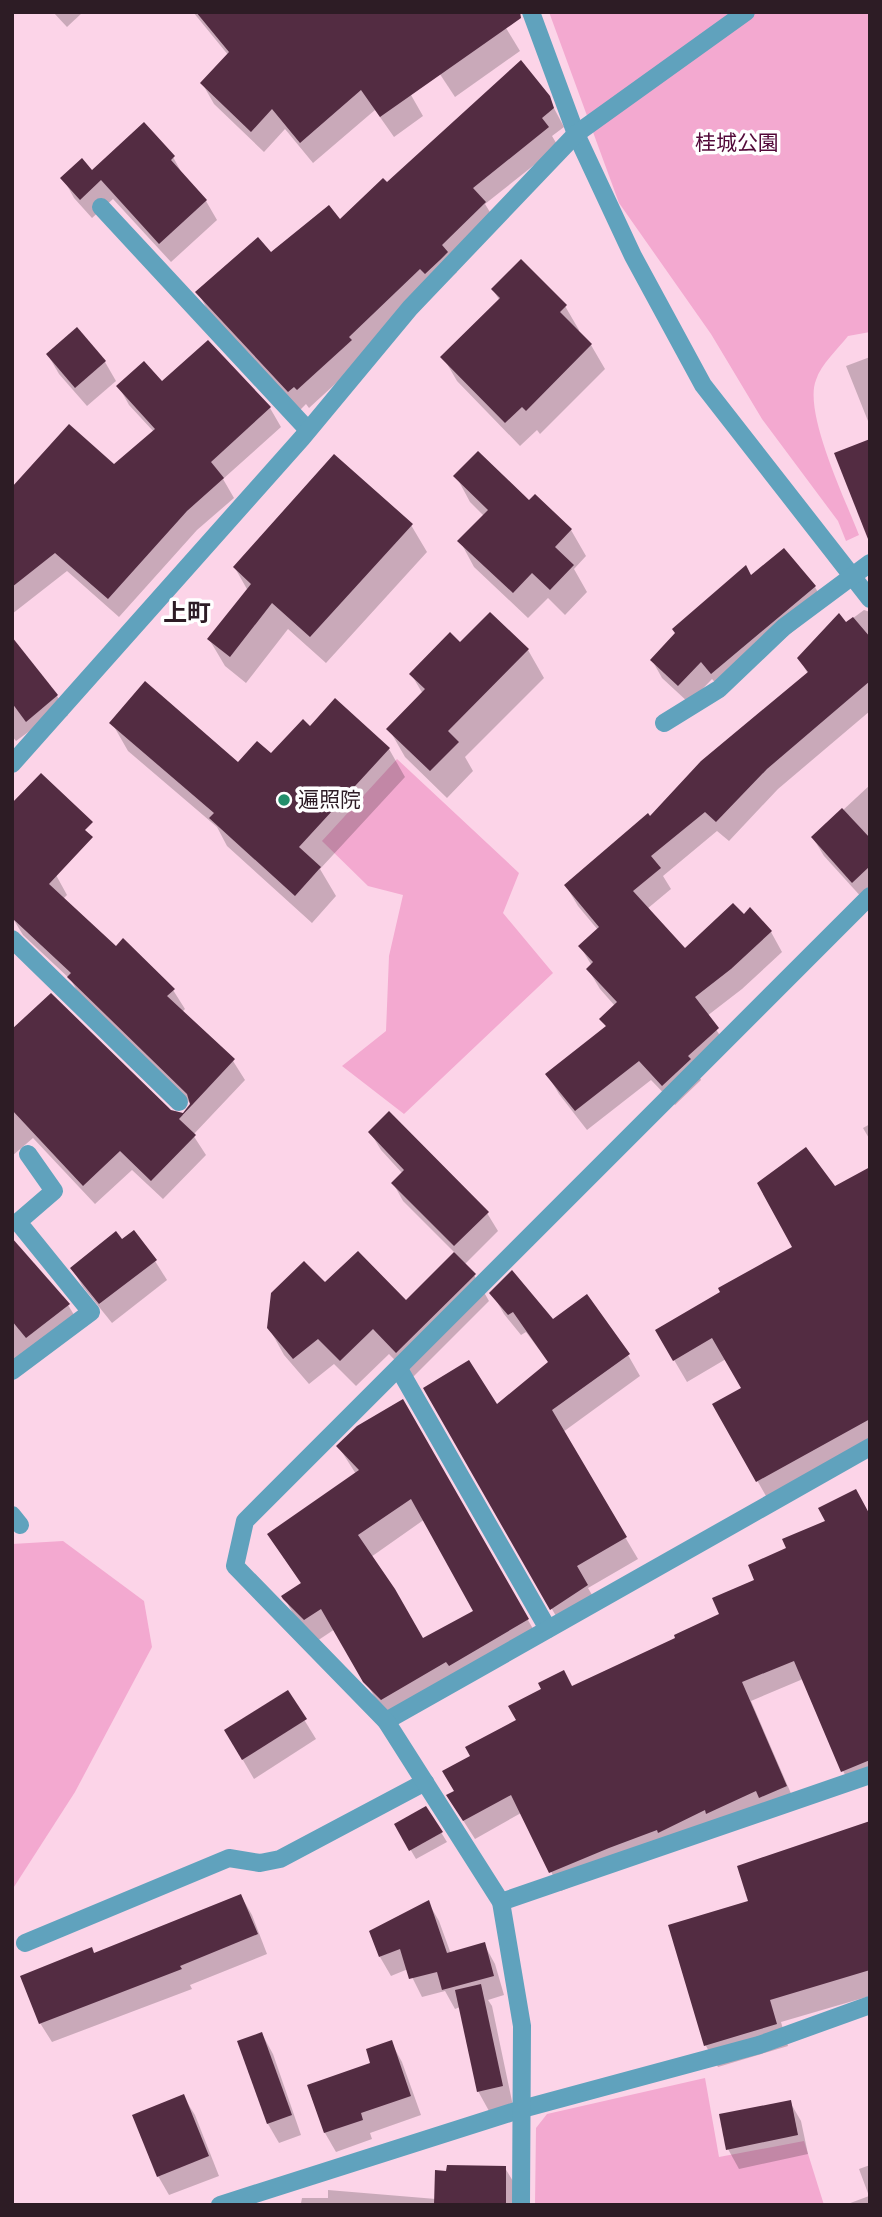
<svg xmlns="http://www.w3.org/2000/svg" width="882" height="2217" font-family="'DejaVu Sans','Noto Sans JP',sans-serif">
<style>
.green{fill:#f3a9d0}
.shadow{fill:#0003;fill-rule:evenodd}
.building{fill:#532c42;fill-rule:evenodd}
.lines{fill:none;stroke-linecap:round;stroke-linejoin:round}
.minor{stroke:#60a2bd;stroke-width:18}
.poi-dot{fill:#238e6b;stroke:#fff;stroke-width:2.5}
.labels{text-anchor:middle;stroke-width:7;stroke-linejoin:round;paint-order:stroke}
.park-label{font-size:21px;fill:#520939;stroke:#fff}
.poi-label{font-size:21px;fill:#2d1c25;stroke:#fff;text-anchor:start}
.quarter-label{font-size:24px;font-weight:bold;fill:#2d1c25;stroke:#fff}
</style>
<rect width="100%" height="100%" fill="#fcd4e8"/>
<!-- green -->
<g class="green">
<path d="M549 12H870V332L848 336C838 349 821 364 816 380 803 412 846 501 859 535L846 541 838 521 762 419 711 334 619 203Z"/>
<path d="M397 759 519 873 503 913 553 973 404 1114 342 1066 386 1031 389 956 403 895 368 886 322 841Z"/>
<path d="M63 1541 144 1601 152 1647 75 1792 12 1890V1544Z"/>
<path d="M705 2078 719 2157 804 2141 824 2205H535L536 2128 547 2114Z"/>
</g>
<!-- shadow -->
<g class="shadow">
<path d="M53 12H83L67 27Z"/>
<path d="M193 12H342L411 95 423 116 394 137 375 110 313 163 285 129 264 152 214 104 202 83 229 56Z"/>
<path d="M399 12 506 28 520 51 455 97Z"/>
<path d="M548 97 564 127 552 136 558 146 485 204 496 222 452 264 457 272 309 408 306 404 300 410 208 311 198 292 340 221 387 185Z"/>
<path d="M173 157 184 177 206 201 217 220 171 262 113 199 92 218 74 198 63 178Z"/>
<path d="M493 290 565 306 579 330 578 332 591 345 605 369 540 434 537 430 520 446 457 381 443 357 500 301Z"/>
<path d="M77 330 105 362 116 381 87 406 59 374 48 355Z"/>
<path d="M208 342 270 408 281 427 223 479 234 498 197 530 119 617 67 571 12 614V490L114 467 154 432 129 405 119 387 162 384Z"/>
<path d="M870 357V426L846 366Z"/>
<path d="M456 476 529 503 535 496 571 530 586 556 574 569 587 592 565 615 548 598 528 618 474 567 460 541 484 516 470 502Z"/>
<path d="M411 525 427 552 326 663 288 629 246 683 225 666 209 639 248 591 235 568Z"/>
<path d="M784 550 815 587 825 605 722 690 712 679 689 703 662 678 652 660Z"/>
<path d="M864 610 870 612V711L778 789 729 841 717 831 663 876 671 889 647 909 685 951 744 916 750 910 771 932 782 952 742 989 707 1016 729 1049 699 1076 701 1080 675 1105 651 1080 587 1130 559 1094 547 1074 607 1028 602 1019 615 1006 600 989 588 969 592 966 580 946 598 930 578 906 566 886 650 818 808 674 799 658Z"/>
<path d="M12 639 57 696 68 715 38 739 31 730 16 741 12 736Z"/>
<path d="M461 645 528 650 544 678 465 757 473 771 447 798 405 757 389 729 423 694 411 674Z"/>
<path d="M112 723 238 764 271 756 310 728 389 749 405 777 320 869 336 896 312 923 227 846 217 827 128 751Z"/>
<path d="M870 785V895L864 900 824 856 813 838Z"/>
<path d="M56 875 67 895 63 899 116 948 173 990 185 1009 182 1012 233 1061 245 1080 193 1135 206 1155 163 1199 132 1170 95 1204 33 1138 12 1156V1050L170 1112 183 1115 192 1105 80 996 71 980 23 935 12 917Z"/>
<path d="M870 1124V1140L863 1128Z"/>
<path d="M370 1132 487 1213 498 1231 464 1265 474 1275 489 1301 412 1378 389 1354 356 1386 334 1364 309 1384 284 1355 269 1328 325 1285 406 1303 455 1253 403 1201 393 1183 403 1174 381 1150Z"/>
<path d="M870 1169V1438L770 1503 714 1405 743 1389 726 1359 687 1382 657 1331 795 1248 835 1188Z"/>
<path d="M12 1240 68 1305 79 1323 12 1367Z"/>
<path d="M155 1261 167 1280 112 1323 83 1287 72 1268Z"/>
<path d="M492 1293 628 1355 640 1376 563 1432 638 1559 588 1588 599 1607 564 1630 425 1388 497 1407 549 1363 526 1332 521 1335 504 1314Z"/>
<path d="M402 1401 540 1641 395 1720 378 1703 335 1629 317 1641 297 1621 284 1597 302 1585 269 1535 356 1474 338 1446ZM425 1519 475 1611 422 1640 371 1557Z"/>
<path d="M870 1516V1782L853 1789 843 1771 803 1679 751 1701 796 1805 620 1866 561 1891 521 1813 475 1839 459 1814 456 1791 472 1757 572 1688 678 1639 722 1615 756 1581Z"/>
<path d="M287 1692 316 1739 254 1779 226 1731Z"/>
<path d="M426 1808 447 1842 416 1859 396 1825Z"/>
<path d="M870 1823V1996L781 2022 788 2046 718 2067 706 2046 670 1926 751 1902Z"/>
<path d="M241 1896 252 1915 267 1954 190 1985 192 1989 52 2042 40 2023 94 1954Z"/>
<path d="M428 1902 439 1921 451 1954 484 1944 495 1964 504 1995 488 2000 492 2006 513 2106 489 2111 478 2091 460 2007 455 2009 445 1991 422 1997 408 1969 391 1976 380 1957Z"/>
<path d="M262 2034 273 2054 301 2135 279 2143 268 2124 239 2042Z"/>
<path d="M391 2042 402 2062 421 2115 370 2133 372 2139 336 2152 325 2133 309 2086 372 2064Z"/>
<path d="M183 2096 195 2115 219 2176 169 2195 158 2176Z"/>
<path d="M790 2102 801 2121 808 2154 739 2169 728 2149Z"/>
<path d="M870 2165V2205H845L869 2196 859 2169Z"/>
<path d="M505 2168 516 2186V2205H279L301 2203 302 2198H328V2190L436 2199Z"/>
</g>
<!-- building -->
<g class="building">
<path d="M196 12H520L521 18 380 117 361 90 300 143 272 109 251 132 200 83 229 52Z"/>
<path d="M521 60 550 96 554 108 542 118 549 127 473 188 486 202 442 245 448 252 440 260 425 274 420 269 349 337 352 340 297 390 294 387 288 392 195 292 258 237 271 252 329 205 340 219 383 178 387 182Z"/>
<path d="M144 122 175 156 171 160 207 200 159 244 101 180 80 200 60 178 82 158 92 170Z"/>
<path d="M521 259 567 305 560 312 592 344 526 411 522 407 505 423 440 357 500 298 491 289Z"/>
<path d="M77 327 106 361 75 388 46 354Z"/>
<path d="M208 340 271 407 211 462 224 478 187 511 108 599 55 553 12 587V487L69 424 114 464 155 429 116 386 144 361 162 381Z"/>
<path d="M870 439V539H868L834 453Z"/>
<path d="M478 451 529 500 535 494 572 529 555 547 574 565 550 590 532 573 513 593 457 541 488 510 453 476Z"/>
<path d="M334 454 413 524 310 637 272 603 230 657 207 639 251 584 233 567Z"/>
<path d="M784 548 816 586 711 674 701 662 678 686 650 660 675 633 672 629 746 565 751 575Z"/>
<path d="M490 612 529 649 448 731 459 742 430 771 386 729 425 689 409 674 450 632 460 642Z"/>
<path d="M839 613 846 622 853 617 870 637V681L767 769 716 822 705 812 651 856 661 868 633 891 685 948 733 903 744 914 750 907 772 931 731 969 695 997 719 1028 688 1056 691 1059 662 1086 639 1061 575 1111 545 1074 606 1026 599 1019 617 1002 586 969 593 962 578 946 599 927 564 885 648 813 650 816 701 761 808 672 797 658Z"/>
<path d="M12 637 58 695 26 722 12 703Z"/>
<path d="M145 681 238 762 257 741 271 753 303 719 310 726 335 698 390 748 299 847 321 867 295 896 209 818 214 813 109 723Z"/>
<path d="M41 773 93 822 85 830 93 837 49 884 116 946 123 938 175 989 167 996 235 1059 179 1119 196 1135 151 1181 120 1151 83 1186 12 1110V1029L51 993 171 1110 183 1113 190 1104 187 1094 67 977 71 973 12 918V803Z"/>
<path d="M842 808 870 838V866L852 883 811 837Z"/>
<path d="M389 1111 489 1212 454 1246 391 1183 404 1170 368 1132Z"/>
<path d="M806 1147 835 1186 870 1167V1419L756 1482 712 1404 741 1388 712 1338 673 1361 655 1330 720 1292 718 1288 792 1247 757 1183Z"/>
<path d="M134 1230 157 1260 99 1304 70 1268 116 1231 122 1239Z"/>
<path d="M12 1238 70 1304 26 1338 12 1321Z"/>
<path d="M358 1251 406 1300 454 1252 476 1274 396 1353 373 1329 340 1361 318 1339 293 1359 267 1328 271 1293 304 1261 325 1282Z"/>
<path d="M512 1270 553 1319 587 1294 630 1354 552 1410 627 1537 577 1566 588 1585 550 1610 423 1388 469 1360 497 1404 548 1362 513 1312 508 1315 489 1293Z"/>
<path d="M403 1399 529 1619 449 1666 446 1662 381 1700 363 1682 321 1609 304 1620 283 1599 281 1596 301 1583 267 1534 359 1470 336 1446 357 1426ZM411 1499 473 1611 423 1638 395 1589 358 1535Z"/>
<path d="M856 1489 870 1515V1760L841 1772 794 1661 742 1682 787 1786 759 1798 756 1791 706 1814 705 1810 658 1833 657 1830 609 1848 549 1873 511 1795 463 1821 446 1795 454 1791 442 1771 470 1756 465 1747 516 1720 508 1706 541 1689 538 1683 564 1670 572 1686 675 1638 674 1635 719 1614 712 1598 754 1580 748 1565 786 1548 782 1539 825 1521 818 1508Z"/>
<path d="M288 1690 307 1719 242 1760 224 1730Z"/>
<path d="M426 1806 443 1832 409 1851 394 1824Z"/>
<path d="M870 1821V1970L770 2000 777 2024 704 2046 668 1925 748 1901 737 1866Z"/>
<path d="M241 1894 258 1934 180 1966 182 1969 39 2024 20 1976 92 1947 94 1953Z"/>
<path d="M429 1900 447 1953 485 1942 494 1976 442 1990 437 1972 409 1979 400 1949 379 1957 369 1931Z"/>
<path d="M481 1984 503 2086 477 2092 455 1990Z"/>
<path d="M262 2032 292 2115 267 2124 237 2041Z"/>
<path d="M392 2040 411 2096 361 2113 363 2120 324 2133 307 2085 370 2063 366 2049Z"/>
<path d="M184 2094 209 2156 157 2177 132 2115Z"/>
<path d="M791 2100 798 2135 726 2150 719 2114Z"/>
<path d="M447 2165 506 2166V2205H434L435 2170 446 2171Z"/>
</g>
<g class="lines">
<!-- minor -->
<g class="minor">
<path d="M531 12 576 134 633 256 703 385 870 599"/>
<path d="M101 207 308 430"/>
<path d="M664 723 719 689 784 627 870 563"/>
<path d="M12 764 302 438 410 308 576 134 746 12"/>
<path d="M12 939 179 1102"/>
<path d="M399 1369 548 1629"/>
<path d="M12 1371 91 1312 18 1222 54 1191 28 1154"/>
<path d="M12 1515 20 1525"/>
<path d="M386 1721 870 1447"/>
<path d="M501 1902 870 1775"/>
<path d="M25 1943 229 1858 260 1863 280 1859 425 1782"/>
<path d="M220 2205 522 2109 759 2045 870 2005"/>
<path d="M521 2205 522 2026 501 1902 386 1721 235 1566 245 1521 870 896"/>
</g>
</g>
<!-- markers -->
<circle class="poi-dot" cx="284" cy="800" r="7"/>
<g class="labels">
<!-- park labels -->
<g class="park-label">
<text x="737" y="150">桂城公園</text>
</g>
<!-- poi labels -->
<g class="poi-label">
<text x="298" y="807">遍照院</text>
</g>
<!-- quarter labels -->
<g class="quarter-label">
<text x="187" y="621">上町</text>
</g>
</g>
<!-- border -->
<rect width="882" height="2217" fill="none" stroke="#2d1c25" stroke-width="28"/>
</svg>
